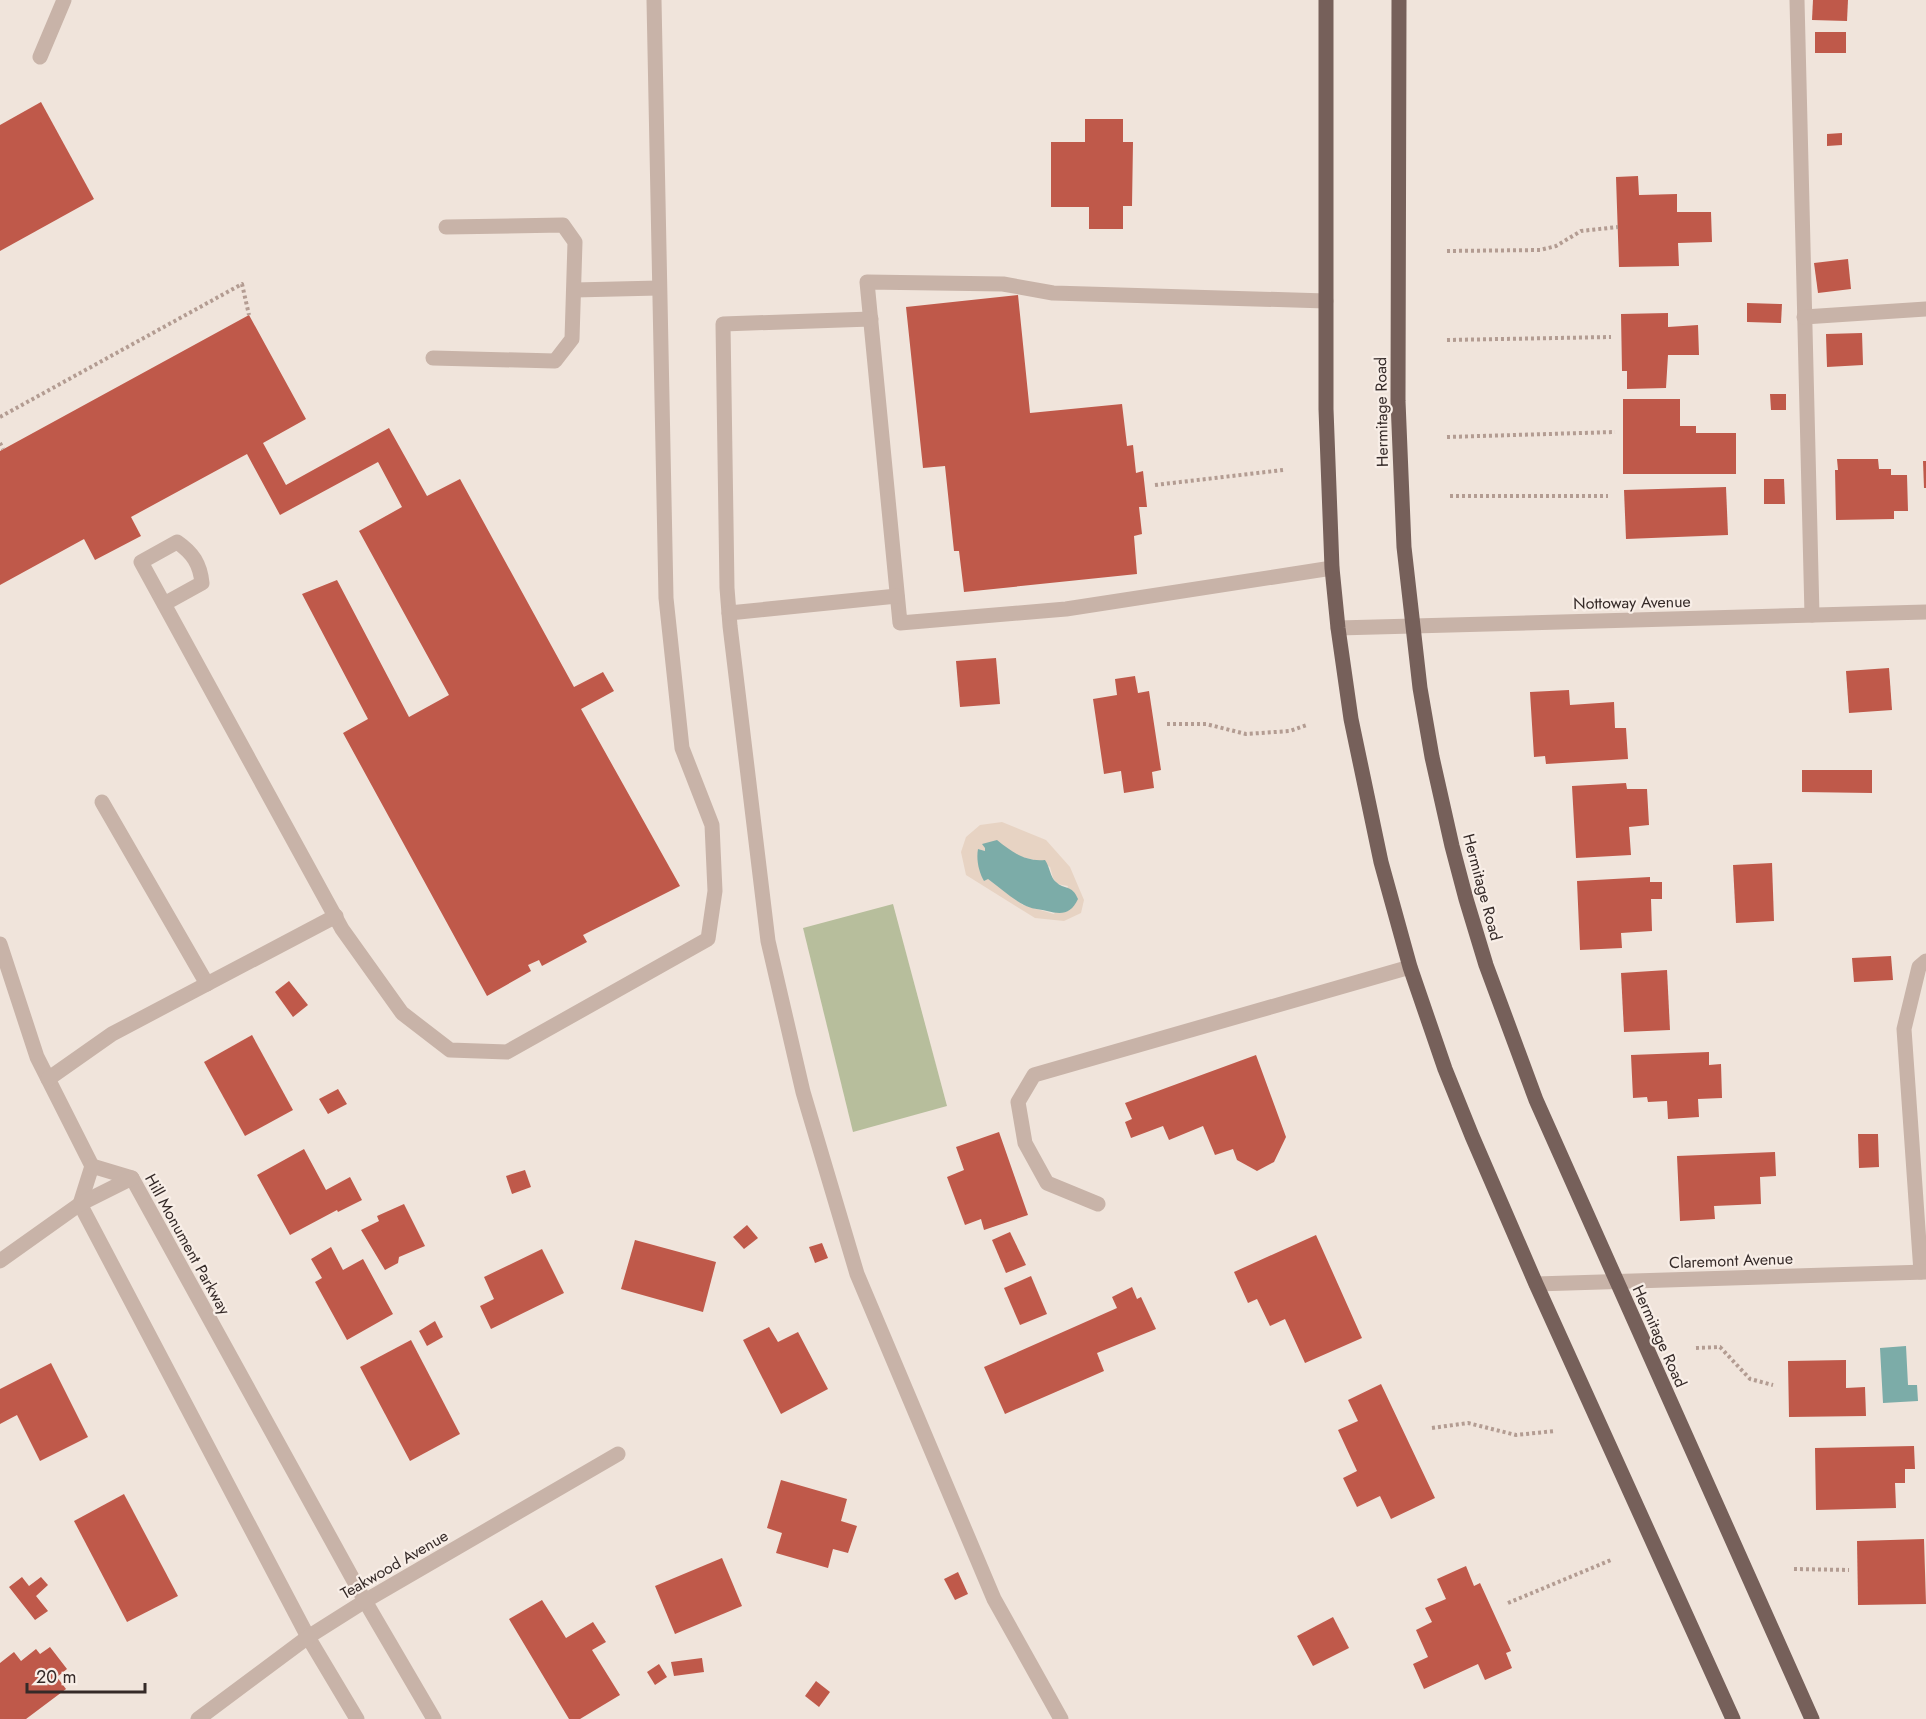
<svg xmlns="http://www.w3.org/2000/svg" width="1926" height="1719" font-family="Jost,sans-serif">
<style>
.green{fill:#b7be9c}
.plaza{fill:#e7d3c3;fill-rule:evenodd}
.water{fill:#7caca8}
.building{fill:#bf594a}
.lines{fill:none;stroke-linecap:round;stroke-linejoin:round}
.path{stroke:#b39c92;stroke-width:4;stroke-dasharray:3 3;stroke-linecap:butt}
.minor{stroke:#c8b3a8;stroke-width:15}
.major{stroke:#76605a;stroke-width:15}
.labels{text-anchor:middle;stroke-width:4.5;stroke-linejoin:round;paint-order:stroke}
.street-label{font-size:16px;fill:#352a28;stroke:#f8eee7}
</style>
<rect width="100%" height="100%" fill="#f0e4db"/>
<!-- green -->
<path class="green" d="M893 904 947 1106 853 1132 803 928Z"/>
<!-- plaza -->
<path class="plaza" d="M1002 822 1046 840 1070 867 1084 900 1081 913 1064 921 1035 918 966 875 961 852 966 837 980 825ZM997 841 1017 856 1039 861 1050 867 1053 878 1057 884 1068 886 1054 914 1023 905 980 873 978 849 985 851V848Z"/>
<!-- water -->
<g class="water">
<path d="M997 840C1012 852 1025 862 1045 860 1050 867 1050 877 1056 882 1064 890 1072 884 1078 899 1071 914 1062 915 1047 911 1039 909 1031 909 1024 905 1011 898 1000 888 988 879L984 881C979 872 976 860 978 849L985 851V848L982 844Z"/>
<path d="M1906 1346 1908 1385H1917L1918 1401 1883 1403 1880 1348Z"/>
</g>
<!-- building -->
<g class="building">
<path d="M1813 0H1848L1847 21 1812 20Z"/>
<rect x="1815" y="32" width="31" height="21"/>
<path d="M41 102 94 199 0 251V125Z"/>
<path d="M1085 119H1123V142H1133L1132 206H1123V229H1089V207H1051V142H1085Z"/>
<path d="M1842 133V145L1827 146V134Z"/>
<path d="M1638 176 1639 195 1677 194V212H1711L1712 242 1678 243 1679 266 1619 267 1616 177Z"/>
<path d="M1848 259 1851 289 1818 293 1814 263Z"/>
<path d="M1018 295 1030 413 1122 404 1127 446 1133 445 1136 473 1143 471 1147 507H1139L1142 534 1134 536 1137 574 964 592 959 551H954L945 466 923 468 906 307Z"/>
<path d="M1747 303 1782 304 1781 323 1747 322Z"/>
<path d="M1668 313V327L1698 325 1699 355H1668L1666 388 1627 389V371H1622L1621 314Z"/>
<path d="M249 315 306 419 263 443 286 485 389 428 427 496 460 479 574 687 603 672 614 691 581 709 680 886 583 935 587 942 542 966 539 960 528 965 531 971 487 996 343 733 368 719 302 594 337 580 409 717 449 695 359 531 402 507 378 462 280 515 247 454 131 517 141 536 95 560 84 539 0 585V451Z"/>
<path d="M1862 333 1863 365 1827 367 1826 334Z"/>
<path d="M1770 394H1786V410H1771Z"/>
<path d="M1623 399H1680V426H1696V433H1736V474H1623Z"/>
<path d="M1837 459H1878L1879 469H1891V475H1907L1908 511H1894V519L1836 520 1835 470H1838Z"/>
<path d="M1923 461H1926V488H1924Z"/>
<path d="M1764 479H1784L1785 504H1764Z"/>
<path d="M1726 487 1728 535 1626 539 1624 490Z"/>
<path d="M996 658 1000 704 960 707 956 661Z"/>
<path d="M1889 668 1892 710 1849 713 1846 671Z"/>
<path d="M1135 676 1138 693 1149 691 1161 770 1152 772 1154 788 1124 793 1121 771 1104 774 1093 699 1117 695 1115 679Z"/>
<path d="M1569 690 1570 705 1614 702 1615 728H1626L1628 759 1546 764 1545 756 1534 757 1530 692Z"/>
<path d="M1802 770H1872V793L1802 792Z"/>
<path d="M1626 783 1627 789H1647L1649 825 1629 827 1631 855 1576 858 1572 786Z"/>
<path d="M1772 863 1774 921 1736 923 1733 865Z"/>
<path d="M1650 877V882H1662V899H1651L1652 931 1621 933 1622 948 1580 950 1577 881Z"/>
<path d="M1891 956 1893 980 1854 982 1852 958Z"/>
<path d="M1667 970 1670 1030 1624 1032 1621 973Z"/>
<path d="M289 981 308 1005 293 1017 275 992Z"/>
<path d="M252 1035 293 1110 245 1136 204 1062Z"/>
<path d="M1709 1052V1065L1721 1064 1722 1098 1698 1099 1699 1117 1668 1119 1667 1101 1648 1102 1647 1097 1633 1098 1631 1055Z"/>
<path d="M1256 1055 1286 1137 1274 1162 1257 1171 1237 1160 1233 1149 1215 1155 1203 1126 1169 1140 1163 1126 1131 1138 1125 1122 1132 1119 1125 1103Z"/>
<path d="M338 1089 347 1104 328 1114 319 1099Z"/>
<path d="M999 1132 1028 1215 984 1230 981 1219 965 1225 947 1177 964 1170 956 1147Z"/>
<path d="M1858 1134H1878L1879 1167 1859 1168Z"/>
<path d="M304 1149 326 1190 350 1177 362 1200 338 1212 337 1210 290 1235 257 1175Z"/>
<path d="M1775 1152 1776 1176 1760 1177 1761 1204 1714 1206 1715 1219 1680 1221 1677 1156Z"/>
<path d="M525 1170 531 1187 512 1194 506 1176Z"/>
<path d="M404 1204 425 1246 399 1257 398 1263 385 1270 361 1230 379 1221 377 1216Z"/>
<path d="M747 1225 758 1238 744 1249 733 1237Z"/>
<path d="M1010 1232 1026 1265 1006 1273 992 1240Z"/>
<path d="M1316 1235 1362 1338 1305 1363 1285 1319 1270 1326 1257 1299 1248 1303 1234 1272Z"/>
<path d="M635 1240 716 1262 703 1312 621 1289Z"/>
<path d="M822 1243 828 1258 815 1263 809 1247Z"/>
<path d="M331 1247 343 1270 363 1259 393 1314 347 1340 315 1282 322 1278 311 1259Z"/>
<path d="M542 1249 564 1293 491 1329 480 1306 494 1299 484 1277Z"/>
<path d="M1031 1276 1047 1314 1020 1325 1004 1288Z"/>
<path d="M1132 1287 1137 1299 1141 1297 1156 1329 1097 1353 1104 1371 1005 1414 984 1367 1117 1308 1112 1297Z"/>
<path d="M435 1321 443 1337 427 1346 419 1331Z"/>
<path d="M769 1327 778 1342 798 1332 828 1389 781 1414 743 1340Z"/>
<path d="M411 1340 460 1434 410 1461 360 1367Z"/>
<path d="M1846 1360V1388L1865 1387 1866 1416 1789 1417 1788 1361Z"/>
<path d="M51 1363 88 1437 40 1461 17 1415 0 1424V1389Z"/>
<path d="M1381 1384 1435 1498 1391 1519 1380 1496 1357 1507 1343 1478 1357 1471 1338 1430 1358 1421 1348 1400Z"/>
<path d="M1914 1446 1915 1469H1905V1483H1895L1896 1508 1816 1510 1815 1448Z"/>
<path d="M781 1480 847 1499 841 1521 857 1526 848 1553 833 1549 828 1568 776 1553 782 1533 767 1528Z"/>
<path d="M124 1494 178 1596 127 1622 74 1521Z"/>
<path d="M1924 1539 1926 1604 1858 1605 1857 1541Z"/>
<path d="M722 1558 742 1606 675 1634 655 1586Z"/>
<path d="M1466 1566 1474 1586 1480 1583 1511 1651 1506 1653 1512 1668 1485 1680 1478 1664 1424 1689 1413 1664 1428 1657 1416 1630 1432 1622 1425 1608 1446 1599 1437 1579Z"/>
<path d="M958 1572 968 1594 955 1600 944 1579Z"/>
<path d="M22 1577 29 1586 41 1577 48 1585 36 1596 48 1611 35 1620 9 1587Z"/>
<path d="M542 1600 566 1638 593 1622 606 1642 592 1650 620 1695 580 1719H569L509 1619Z"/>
<path d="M1333 1617 1349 1648 1313 1666 1297 1636Z"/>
<path d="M50 1647 67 1669 57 1677 66 1689 26 1719H0V1663L14 1652 21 1661 36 1649 40 1654Z"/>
<path d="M702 1658 704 1672 674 1676 671 1662Z"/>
<path d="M659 1664 667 1677 655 1685 647 1672Z"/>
<path d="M816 1681 830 1692 819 1707 805 1696Z"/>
</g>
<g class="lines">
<!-- path -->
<g class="path">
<path d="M1447 251 1540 250 1556 246 1581 231 1618 227"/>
<path d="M1447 340 1611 337"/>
<path d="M0 417 242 284 249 315"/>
<path d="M1447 437 1615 432"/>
<path d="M0 443 3 449"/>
<path d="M1155 485 1283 470"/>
<path d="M1450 496H1608"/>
<path d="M1167 724H1206L1246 734 1290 731 1307 725"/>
<path d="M1696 1348 1720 1347 1750 1379 1773 1385"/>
<path d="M1432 1428 1468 1423 1516 1435 1555 1431"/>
<path d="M1794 1569 1849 1570"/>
<path d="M1508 1603 1611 1560"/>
</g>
<!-- minor -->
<g class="minor">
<path d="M1797 0 1812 615"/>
<path d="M40 57 64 0"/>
<path d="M574 290 659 288"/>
<path d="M1326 301 1053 293 1003 284 867 282 900 623 1066 609 1332 568"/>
<path d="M1804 317 1926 309"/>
<path d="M871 319 723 324 727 588 730 626 768 941 803 1092 857 1274 994 1599 1061 1719"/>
<path d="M433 358 555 361 572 339 575 242 563 225 446 227"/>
<path d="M164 604 202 583C200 564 193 553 177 542L141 562 342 929 402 1013 450 1050 507 1052 708 939 715 891 712 825 682 748 666 598 654 0"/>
<path d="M729 613 897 596"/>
<path d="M1338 628 1926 612"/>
<path d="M102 802 207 984"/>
<path d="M0 944 37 1057 92 1166"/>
<path d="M48 1079 112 1034 336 916"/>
<path d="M92 1166 132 1178 365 1601 434 1719"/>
<path d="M92 1166 80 1204 308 1637 357 1719"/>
<path d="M1098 1204 1047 1183 1025 1143 1018 1102 1034 1075 1410 967"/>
<path d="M0 1261 80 1204 132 1178"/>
<path d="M1921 1272 1904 1029 1919 967 1926 961"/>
<path d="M1536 1284 1926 1272"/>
<path d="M198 1719 308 1637 365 1601 618 1454"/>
</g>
<!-- major -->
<g class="major">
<path d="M1326 0V409L1332 568 1338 628 1351 719 1381 862 1410 967 1445 1069 1472 1136 1536 1284 1733 1719"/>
<path d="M1399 0 1398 401 1404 547 1420 688 1432 757 1452 846 1466 899 1486 965 1536 1100 1812 1719"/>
</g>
</g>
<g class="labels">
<!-- street labels -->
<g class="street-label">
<text transform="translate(1381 412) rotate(-91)" y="6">Hermitage Road</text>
<text transform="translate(1632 602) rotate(-1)" y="6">Nottoway Avenue</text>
<text transform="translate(1483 887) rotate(75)" y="6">Hermitage Road</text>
<text transform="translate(188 1244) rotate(61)" y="6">Hill Monument Parkway</text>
<text transform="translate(1731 1260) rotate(-2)" y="6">Claremont Avenue</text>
<text transform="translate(1660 1336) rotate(66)" y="6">Hermitage Road</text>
<text transform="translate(394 1564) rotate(-30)" y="6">Teakwood Avenue</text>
</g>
</g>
<!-- scale -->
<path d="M27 1683v9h118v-9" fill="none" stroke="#352a28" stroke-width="3"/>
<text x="36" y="1683" font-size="18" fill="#352a28" stroke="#f8eee7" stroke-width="4.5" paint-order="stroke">20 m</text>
</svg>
